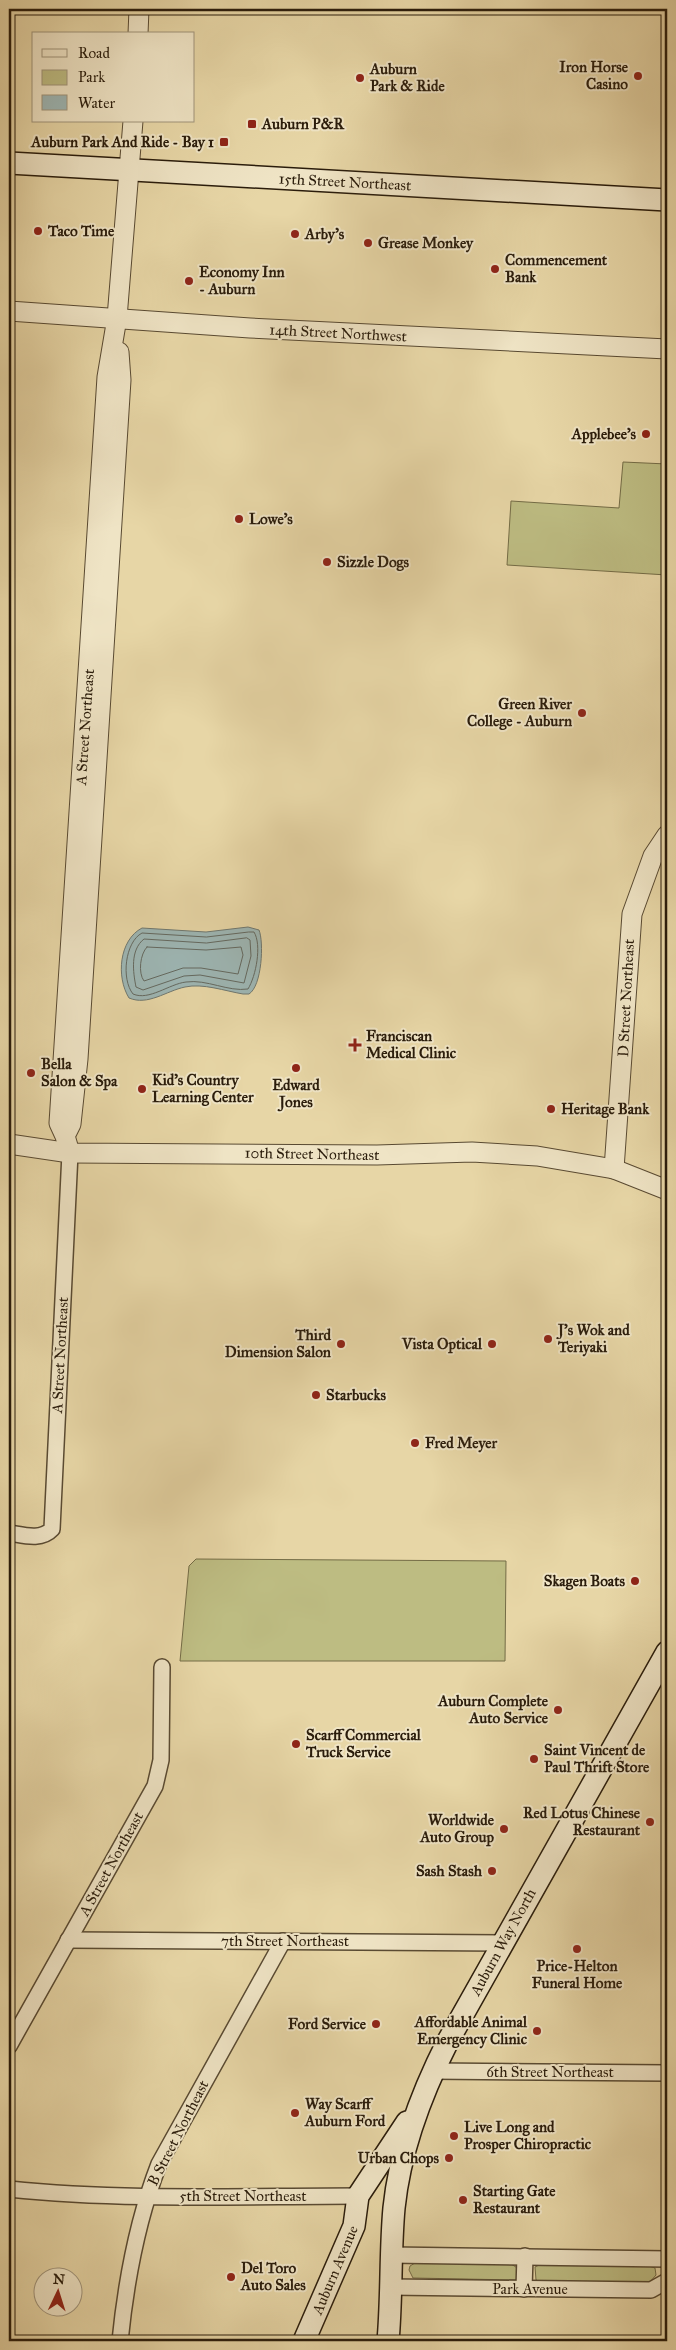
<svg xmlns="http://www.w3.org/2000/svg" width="676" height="2350" font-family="'IM FELL Great Primer',serif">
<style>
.green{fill:#bdbc82;stroke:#746c46}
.water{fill:#9db6b4;stroke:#6f7870}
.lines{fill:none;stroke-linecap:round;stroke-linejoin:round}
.shore{stroke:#646960;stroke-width:1}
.minor-casing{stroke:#594a32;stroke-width:18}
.tertiary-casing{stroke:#594a32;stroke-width:21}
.secondary-casing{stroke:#2a1c0b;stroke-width:24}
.minor{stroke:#efe4c5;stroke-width:15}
.tertiary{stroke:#efe4c5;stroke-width:19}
.secondary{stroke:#efe4c5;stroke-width:21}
.poi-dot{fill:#8f2418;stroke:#efe4c5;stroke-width:2}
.labels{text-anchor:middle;stroke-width:4;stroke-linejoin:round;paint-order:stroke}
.poi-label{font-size:15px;font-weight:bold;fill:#2a1c0b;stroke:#efe4c5;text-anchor:start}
.street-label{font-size:15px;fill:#2a1c0b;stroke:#efe4c5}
</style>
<rect width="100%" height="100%" fill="#e7d6a6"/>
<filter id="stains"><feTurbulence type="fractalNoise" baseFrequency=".004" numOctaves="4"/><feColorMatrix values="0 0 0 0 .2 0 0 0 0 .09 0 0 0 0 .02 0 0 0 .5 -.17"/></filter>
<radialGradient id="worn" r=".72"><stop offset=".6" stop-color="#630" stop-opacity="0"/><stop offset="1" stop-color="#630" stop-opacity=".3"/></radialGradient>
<!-- green -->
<g class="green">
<path d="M623 462 667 464V575L507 565 511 501 619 508Z"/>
<path d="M196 1559 506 1561 505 1661H180L189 1566Z"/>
<path d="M415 2263 511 2264 519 2269 517 2278 515 2280 413 2278 409 2270 410 2266Z"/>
<path d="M539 2265 649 2266 655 2268 656 2275 649 2283 539 2281 536 2280 535 2267Z"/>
</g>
<!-- water -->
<path class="water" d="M248 927 259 930C264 942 262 986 249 994H243C225 991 203 983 185 987 166 991 148 1006 129 998 116 977 119 940 142 928L206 932Z"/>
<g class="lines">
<!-- shore -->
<g class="shore">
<path d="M249 932H254C262 945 256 976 248 989 228 992 207 979 186 982 169 984 149 1001 133 994 121 979 125 942 142 933L206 937Z"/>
<path d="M247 938 250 940 251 956 244 983 200 975 184 976 143 990 136 987C133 972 130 950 144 939L206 943Z"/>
<path d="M147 947 206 950 241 947 243 955 238 974 201 968H183L144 981C138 973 140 954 147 947Z"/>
</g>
<defs>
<g id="minor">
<path d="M9 1533C23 1535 41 1541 52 1529L70 1153"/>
<path d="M68 1940 503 1943"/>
<path d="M9 2046 155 1786 161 1760 162 1667"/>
<path d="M432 2071 667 2073"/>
<path d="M9 2189C124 2201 242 2196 358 2196"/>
<path d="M391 2255 667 2259"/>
<path d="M390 2287 651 2290 667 2281"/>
<path d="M524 2289 525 2256"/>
<path d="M120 2341C126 2281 137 2221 159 2164L283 1941"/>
</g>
<g id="tertiary">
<path d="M138 34 139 9"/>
<path d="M9 311 250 328 667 349"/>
<path d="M67 1132 71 1124 78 1059 121 380 119 352"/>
<path d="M9 1144 70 1153 377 1155 472 1152 537 1156 614 1169 667 1190"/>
<path d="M70 1153 65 1136 59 1123 107 377 117 318 133 121"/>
<path d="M614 1169 632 914 653 856 667 835"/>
</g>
<g id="secondary">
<path d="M9 163 667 200"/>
<path d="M304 2341 354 2226 358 2196 407 2122"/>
<path d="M388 2341C392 2297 390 2252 394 2208 400 2149 421 2094 448 2041L667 1652"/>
</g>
</defs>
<!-- minor casing -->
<use href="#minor" class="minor-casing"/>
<!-- tertiary casing -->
<use href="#tertiary" class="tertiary-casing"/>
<!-- secondary casing -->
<use href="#secondary" class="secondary-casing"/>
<!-- minor -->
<use href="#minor" class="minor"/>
<!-- tertiary -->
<use href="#tertiary" class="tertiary"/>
<!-- secondary -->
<use href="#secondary" class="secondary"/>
</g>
<!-- markers -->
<g class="poi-dot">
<circle cx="638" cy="76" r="5"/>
<circle cx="360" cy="78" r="5"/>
<rect x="247" y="119" width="10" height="10" rx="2.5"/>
<rect x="219" y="137" width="10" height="10" rx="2.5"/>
<circle cx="38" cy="231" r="5"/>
<circle cx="295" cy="234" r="5"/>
<circle cx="368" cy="243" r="5"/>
<circle cx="495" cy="269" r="5"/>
<circle cx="189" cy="281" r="5"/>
<circle cx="646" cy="434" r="5"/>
<circle cx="239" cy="519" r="5"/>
<circle cx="327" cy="562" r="5"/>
<circle cx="582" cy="713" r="5"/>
<path d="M352.5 1037.5h5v5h5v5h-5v5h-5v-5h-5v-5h5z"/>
<circle cx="296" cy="1068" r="5"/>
<circle cx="31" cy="1073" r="5"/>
<circle cx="142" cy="1089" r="5"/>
<circle cx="551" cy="1109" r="5"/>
<circle cx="548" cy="1339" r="5"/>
<circle cx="341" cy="1344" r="5"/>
<circle cx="492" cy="1344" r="5"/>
<circle cx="316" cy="1395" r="5"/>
<circle cx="415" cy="1443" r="5"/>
<circle cx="635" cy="1581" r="5"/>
<circle cx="558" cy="1710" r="5"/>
<circle cx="296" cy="1744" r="5"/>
<circle cx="534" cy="1759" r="5"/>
<circle cx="650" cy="1822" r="5"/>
<circle cx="504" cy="1829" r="5"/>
<circle cx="492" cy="1871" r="5"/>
<circle cx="577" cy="1949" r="5"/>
<circle cx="376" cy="2024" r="5"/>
<circle cx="537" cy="2031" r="5"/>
<circle cx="295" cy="2113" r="5"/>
<circle cx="454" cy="2136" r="5"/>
<circle cx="449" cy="2158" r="5"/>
<circle cx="463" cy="2200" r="5"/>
<circle cx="231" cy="2277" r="5"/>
</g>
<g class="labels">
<!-- poi labels -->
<g class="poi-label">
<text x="628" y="72" text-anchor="end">Iron Horse<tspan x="628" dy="17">Casino</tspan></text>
<text x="370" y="74">Auburn<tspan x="370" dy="17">Park &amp; Ride</tspan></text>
<text x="262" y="129">Auburn P&amp;R</text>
<text x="214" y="147" text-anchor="end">Auburn Park And Ride - Bay 1</text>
<text x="48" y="236">Taco Time</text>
<text x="305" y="239">Arby's</text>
<text x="378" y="248">Grease Monkey</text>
<text x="505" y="265">Commencement<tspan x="505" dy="17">Bank</tspan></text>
<text x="199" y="277">Economy Inn<tspan x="199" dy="17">- Auburn</tspan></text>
<text x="636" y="439" text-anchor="end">Applebee's</text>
<text x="249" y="524">Lowe's</text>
<text x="337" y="567">Sizzle Dogs</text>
<text x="572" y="709" text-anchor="end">Green River<tspan x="572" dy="17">College - Auburn</tspan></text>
<text x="366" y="1041">Franciscan<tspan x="366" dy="17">Medical Clinic</tspan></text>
<text x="41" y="1069">Bella<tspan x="41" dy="17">Salon &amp; Spa</tspan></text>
<text x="152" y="1085">Kid's Country<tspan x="152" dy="17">Learning Center</tspan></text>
<text x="296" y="1090" text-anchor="middle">Edward<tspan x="296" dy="17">Jones</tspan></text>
<text x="561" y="1114">Heritage Bank</text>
<text x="558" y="1335">J's Wok and<tspan x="558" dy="17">Teriyaki</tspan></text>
<text x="331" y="1340" text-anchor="end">Third<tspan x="331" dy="17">Dimension Salon</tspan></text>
<text x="482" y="1349" text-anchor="end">Vista Optical</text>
<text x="326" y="1400">Starbucks</text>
<text x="425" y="1448">Fred Meyer</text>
<text x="625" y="1586" text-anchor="end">Skagen Boats</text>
<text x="548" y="1706" text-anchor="end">Auburn Complete<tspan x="548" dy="17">Auto Service</tspan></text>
<text x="306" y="1740">Scarff Commercial<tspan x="306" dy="17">Truck Service</tspan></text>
<text x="544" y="1755">Saint Vincent de<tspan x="544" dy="17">Paul Thrift Store</tspan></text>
<text x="640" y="1818" text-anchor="end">Red Lotus Chinese<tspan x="640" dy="17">Restaurant</tspan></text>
<text x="494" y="1825" text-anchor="end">Worldwide<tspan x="494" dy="17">Auto Group</tspan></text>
<text x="482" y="1876" text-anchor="end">Sash Stash</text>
<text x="577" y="1971" text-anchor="middle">Price-Helton<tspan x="577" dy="17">Funeral Home</tspan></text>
<text x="527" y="2027" text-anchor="end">Affordable Animal<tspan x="527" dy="17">Emergency Clinic</tspan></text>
<text x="366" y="2029" text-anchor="end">Ford Service</text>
<text x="305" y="2109">Way Scarff<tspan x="305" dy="17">Auburn Ford</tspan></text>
<text x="464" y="2132">Live Long and<tspan x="464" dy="17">Prosper Chiropractic</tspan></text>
<text x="439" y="2163" text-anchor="end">Urban Chops</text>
<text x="473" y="2196">Starting Gate<tspan x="473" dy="17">Restaurant</tspan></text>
<text x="241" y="2273">Del Toro<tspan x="241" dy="17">Auto Sales</tspan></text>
</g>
<!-- street labels -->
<g class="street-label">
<text transform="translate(345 182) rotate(3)" y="5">15th Street Northeast</text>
<text transform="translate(338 333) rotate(3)" y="5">14th Street Northwest</text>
<text transform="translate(85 727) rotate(-86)" y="5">A Street Northeast</text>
<text transform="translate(626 998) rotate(-87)" y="5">D Street Northeast</text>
<text transform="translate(312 1154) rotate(1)" y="5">10th Street Northeast</text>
<text transform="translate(60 1355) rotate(-87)" y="5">A Street Northeast</text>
<text transform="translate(111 1864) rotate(-61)" y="5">A Street Northeast</text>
<text x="285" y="1946">7th Street Northeast</text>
<text transform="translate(503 1942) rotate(-61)" y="5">Auburn Way North</text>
<text x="550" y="2077">6th Street Northeast</text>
<text transform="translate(178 2133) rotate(-63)" y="5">B Street Northeast</text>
<text x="243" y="2201">5th Street Northeast</text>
<text transform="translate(335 2270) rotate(-67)" y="5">Auburn Avenue</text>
<text x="530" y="2294">Park Avenue</text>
</g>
</g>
<!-- margin -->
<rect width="676" height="2350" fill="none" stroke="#e7d6a6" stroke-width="30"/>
<rect x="10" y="10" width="656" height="2330" fill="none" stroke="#2a1c0b" stroke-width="2.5"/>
<rect x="15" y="15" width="646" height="2320" fill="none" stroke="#2a1c0b"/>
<!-- legend -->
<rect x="32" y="32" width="162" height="90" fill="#efe4c5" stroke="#a0947b"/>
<rect x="42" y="49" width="25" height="8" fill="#efe4c5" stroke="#a0947b"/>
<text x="78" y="58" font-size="15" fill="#2a1c0b">Road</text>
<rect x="42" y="70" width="25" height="15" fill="#bdbc82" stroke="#a0947b"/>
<text x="78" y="82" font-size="15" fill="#2a1c0b">Park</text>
<rect x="42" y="95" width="25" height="15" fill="#9db6b4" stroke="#a0947b"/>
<text x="78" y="108" font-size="15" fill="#2a1c0b">Water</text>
<!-- north arrow -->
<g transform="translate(58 2292) rotate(4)"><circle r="24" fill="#efe4c5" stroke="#a0947b"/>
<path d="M0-4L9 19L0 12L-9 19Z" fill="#8f2418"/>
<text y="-8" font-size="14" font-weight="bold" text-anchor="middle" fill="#2a1c0b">N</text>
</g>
<rect width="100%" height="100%" filter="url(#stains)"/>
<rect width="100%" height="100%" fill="url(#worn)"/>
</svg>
